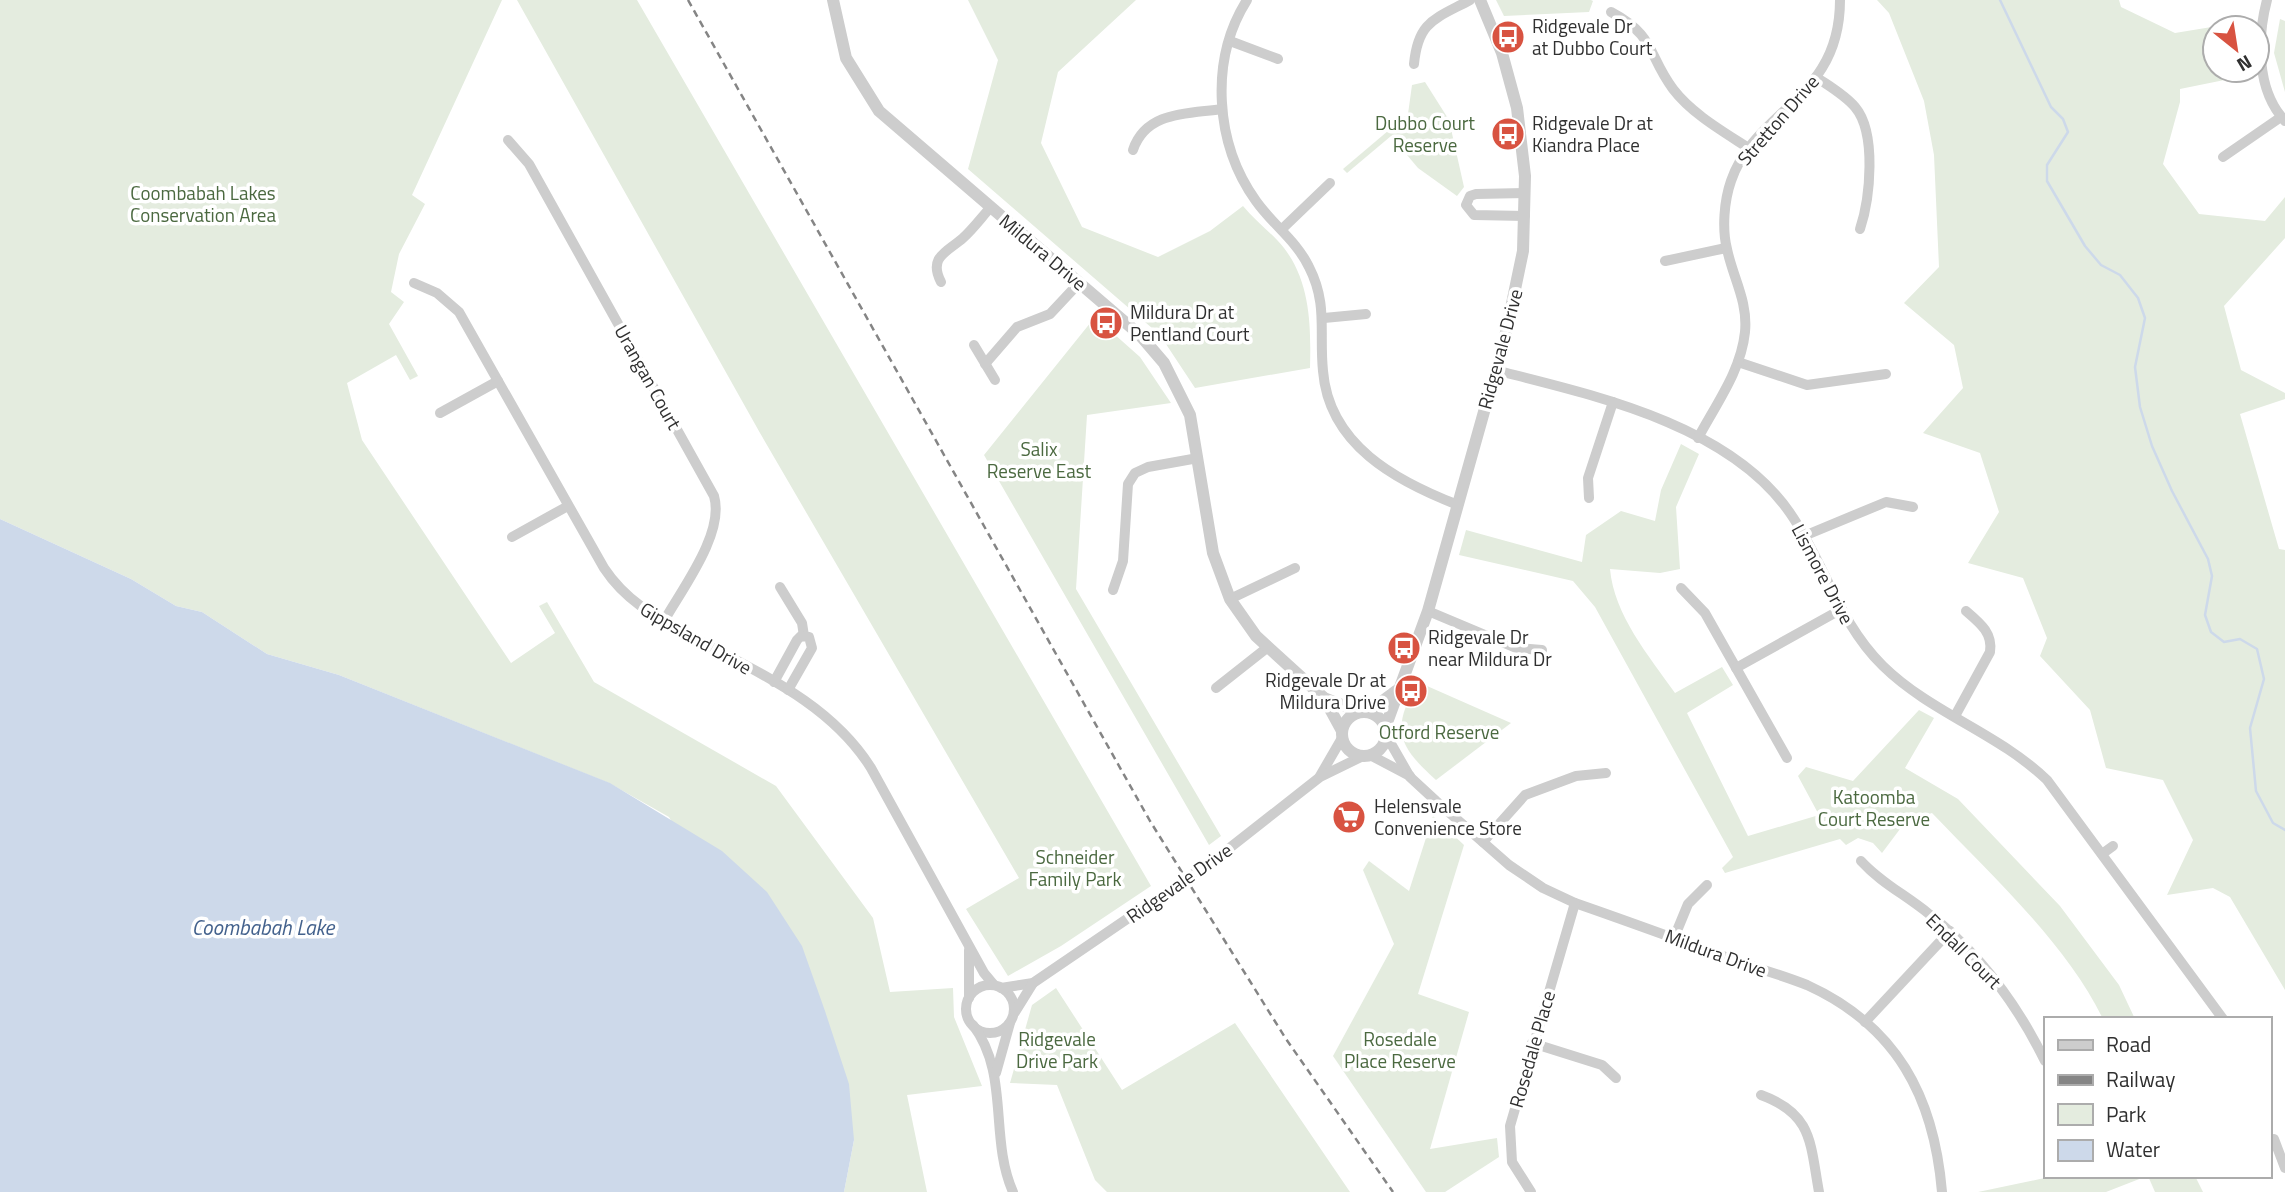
<svg xmlns="http://www.w3.org/2000/svg" width="2285" height="1192" font-family="'Titillium Web',sans-serif">
<style>
.green{fill:#e4ecdf}
.water{fill:#cdd9ea}
.lines{fill:none;stroke-linecap:round;stroke-linejoin:round}
.stream{stroke:#cdd9ea;stroke-width:2.5}
.minor{stroke:#cdcdcd;stroke-width:10}
.tertiary{stroke:#cdcdcd;stroke-width:12}
.rail{stroke:#858585;stroke-width:2.5;stroke-dasharray:7 5;stroke-linecap:butt}
.minor-bridge{stroke:#cdcdcd;stroke-width:10}
.labels{text-anchor:middle;stroke-width:7;stroke-linejoin:round;paint-order:stroke}
.poi-label{font-size:19px;fill:#303030;stroke:#fff;text-anchor:start}
.street-label{font-size:19px;fill:#303030;stroke:#fff}
.park-label{font-size:19px;fill:#4b6940;stroke:#fff}
.water-label{font-size:21px;font-style:italic;fill:#44628d;stroke:#fff}
</style>
<rect width="100%" height="100%" fill="#fff"/>
<!-- green -->
<g class="green">
<path d="M0 0H502L412 195 425 204 399 254 391 292 404 302 389 324 418 376 410 380 396 355 347 383 362 440 511 663 555 633 539 606 547 602 594 682 776 786 873 918 890 992 953 988 954 1017 982 1086 907 1095 927 1192H844L854 1140 669 817 609 783 339 675 267 654 202 612 176 606 131 579 0 519Z"/>
<path d="M517 0H637L1151 886 1061 946 1008 976 966 909 1019 878 760 433Z"/>
<path d="M968 0H1136L1058 72 1041 143 1082 227 1158 257 1210 231 1243 206C1255 221 1272 233 1284 248 1311 283 1311 328 1310 368L1195 388 1160 335 968 169 998 60Z"/>
<path d="M1496 0H1591L1593 1 1589 12 1504 16Z"/>
<path d="M1877 0H2119L2121 7 2175 33 2248 21 2247 28H2215V70H2248L2249 75 2180 89V102L2163 164 2199 214 2265 221 2285 197V238L2224 306 2241 370 2285 393V399L2240 414 2279 549 2285 550V990L2230 897 2213 888 2167 895 2193 840 2163 780 2106 768 2090 710 2040 656 2047 638 2023 578 1968 563 1999 512 1980 453 1923 433 1963 388 1954 345 1904 303 1939 267 1934 155 1924 101 1889 13Z"/>
<path d="M2280 19 2285 21V92L2274 53Z"/>
<path d="M1425 82 1449 120 1464 187 1457 196 1418 168 1391 136 1347 173 1343 169 1408 114 1412 85Z"/>
<path d="M1095 317 1140 357 1171 403 1087 415 1076 589 1221 836 1209 845 984 455Z"/>
<path d="M1681 444 1699 454 1676 507 1680 569 1660 573 1610 569C1614 615 1649 656 1675 693L1722 667 1733 685 1687 713 1748 836 1819 815 1798 776 1806 767 1853 781 1919 710 1934 718 1905 768 1958 799 2060 906 2119 985 2135 1019H2103C2066 943 1990 874 1932 813L1906 821 1882 853 1873 843 1858 838 1846 845 1840 839 1725 873 1722 868 1733 857 1595 607 1573 581 1459 555 1466 530 1582 562 1586 535 1621 511 1655 521 1661 490Z"/>
<path d="M1418 682 1511 723 1436 780C1397 745 1391 729 1418 682Z"/>
<path d="M1433 816 1464 845 1418 994 1469 1012 1430 1149 1497 1138 1499 1157 1445 1192H1426L1333 1056 1394 944 1363 870 1369 861 1409 891Z"/>
<path d="M1056 988 1122 1090 1235 1023 1350 1192H1107L1095 1180 1057 1085 1010 1083 1032 1005Z"/>
<path d="M2054 1176H2147L2106 1192H1978Z"/>
<path d="M2148 1176H2195L2203 1192H2155Z"/>
</g>
<!-- water -->
<path class="water" d="M0 519 131 579 176 606 202 612 267 654 339 675 610 783 722 851 767 892 802 946 825 1011 849 1084 854 1140 844 1192H0Z"/>
<g class="lines">
<!-- stream -->
<path class="stream" d="M2000 0 2051 107 2063 119 2068 132 2047 165V181L2085 246 2101 265 2120 275 2138 298 2145 318 2135 367 2140 407 2152 446 2172 491 2208 559 2212 576 2205 615 2211 632 2224 642 2240 639 2257 649 2264 679 2250 728 2256 791 2273 823 2285 830"/>
<!-- minor -->
<g class="minor">
<path d="M1247 0C1209 60 1215 144 1256 201 1273 225 1296 240 1309 267 1328 304 1319 332 1323 371 1329 445 1396 481 1458 505"/>
<path d="M2267 0C2257 38 2256 90 2285 121"/>
<path d="M1611 12C1656 36 1647 54 1673 89 1692 114 1724 132 1750 149"/>
<path d="M1230 41 1278 59"/>
<path d="M1414 64C1418 21 1435 19 1470 0"/>
<path d="M1816 77C1829 86 1845 95 1855 107 1877 133 1870 199 1860 229"/>
<path d="M508 140 529 164 714 496C725 533 682 589 664 621"/>
<path d="M1133 150C1146 111 1188 114 1222 109"/>
<path d="M2223 157 2281 117"/>
<path d="M1525 216 1474 215 1466 205 1470 196 1476 194 1525 193"/>
<path d="M1282 229 1330 183"/>
<path d="M1665 261 1726 248"/>
<path d="M941 282C928 257 947 252 963 238 973 229 981 218 990 208"/>
<path d="M414 283 437 293 459 312 604 568C625 600 654 616 687 634 754 671 829 701 871 768L984 973 994 985"/>
<path d="M1324 318 1366 314"/>
<path d="M974 345 995 380"/>
<path d="M1738 362 1807 385 1886 374"/>
<path d="M985 364 1017 327 1050 314 1079 283"/>
<path d="M1495 370C1593 395 1729 424 1790 513 1825 563 1838 622 1883 666 1931 713 1998 733 2047 780L2223 1019"/>
<path d="M440 413 498 381"/>
<path d="M1698 438C1716 404 1741 371 1745 332 1748 301 1733 278 1727 249 1722 229 1724 201 1731 181 1756 108 1840 100 1840 0"/>
<path d="M1589 498 1588 478 1613 402"/>
<path d="M1804 536 1886 502 1913 507"/>
<path d="M512 537 568 506"/>
<path d="M780 587 802 623 804 636"/>
<path d="M1681 588 1705 613 1787 758"/>
<path d="M1113 590 1123 561 1128 484 1135 473 1148 467 1198 458"/>
<path d="M1230 599 1295 568"/>
<path d="M1428 611 1516 648 1542 650"/>
<path d="M1736 668 1840 610"/>
<path d="M774 682 797 640 801 636 809 637 812 648 788 690"/>
<path d="M1216 688 1268 647"/>
<path d="M1955 716 1990 652C1993 633 1980 623 1966 611"/>
<path d="M1386 735 1410 777 1436 801 1509 865 1543 888 1575 903C1627 921 1679 940 1731 959 1756 968 1782 975 1807 985 1897 1026 1934 1097 1942 1192"/>
<path d="M1370 755 1410 776"/>
<path d="M1320 776 1342 738"/>
<path d="M1483 842 1525 795 1576 776 1606 773"/>
<path d="M2102 854 2113 846"/>
<path d="M1213 861 1320 777 1363 756"/>
<path d="M1861 861C1881 883 1906 895 1929 914 1979 953 2017 1004 2045 1061"/>
<path d="M1674 938 1688 904 1707 885"/>
<circle cx="990" cy="1009" r="24"/>
<path d="M1001 988 1033 983 1171 889"/>
<path d="M969 998V950"/>
<path d="M1015 1012 1033 983"/>
<path d="M1865 1022 1950 931"/>
<path d="M973 1025C1010 1074 989 1138 1013 1192"/>
<path d="M1532 1043 1602 1065 1616 1078"/>
<path d="M996 1073 1010 1023"/>
<path d="M1761 1095C1813 1114 1810 1143 1819 1192"/>
<path d="M2274 1139 2285 1168"/>
<path d="M1531 1192 1512 1162 1510 1126 1575 903"/>
</g>
<!-- tertiary -->
<g class="tertiary">
<path d="M833 0 846 58 879 111 1140 335 1164 363 1190 415 1213 553 1230 599 1256 636 1324 698 1342 731"/>
<path d="M1324 698 1361 712"/>
<path d="M1368 712 1396 691"/>
<circle cx="1364" cy="734" r="22"/>
<path d="M1385 728 1428 611 1505 337 1523 251 1525 176 1517 108 1502 53 1480 0"/>
</g>
<!-- rail -->
<path class="rail" d="M688 0 1150 821 1286 1039 1393 1192"/>
<!-- minor-bridge -->
<path class="minor-bridge" d="M1171 889 1213 861"/>
</g>
<!-- icons -->
<defs>
<symbol id="bus-disc" viewBox="-11 -11 22 22"><circle r="9.5" fill="#d85341" stroke="#fff"/><path d="M-5-6H5V4H4V6H2V4H-2V6H-4V4H-5ZM-3.5-4V0h7V-4ZM-3.5 1.2v1.5H-2V1.2ZM2 1.2v1.5H3.5V1.2Z" fill="#fff"/></symbol>
<symbol id="supermarket-disc" viewBox="-11 -11 22 22"><circle r="9.5" fill="#d85341" stroke="#fff"/><path d="M-6-5.5h2.5l.6 2H6L4.5 2H-2.5L-4.4-4H-6ZM-1.5 3.2a1.3 1.3 0 1 0 .1 0ZM3 3.2a1.3 1.3 0 1 0 .1 0Z" fill="#fff"/></symbol>
</defs>
<g fill-rule="evenodd">
<use href="#bus-disc" x="1489" y="18" width="38" height="38"/>
<use href="#bus-disc" x="1489" y="115" width="38" height="38"/>
<use href="#bus-disc" x="1087" y="304" width="38" height="38"/>
<use href="#bus-disc" x="1385" y="629" width="38" height="38"/>
<use href="#bus-disc" x="1392" y="672" width="38" height="38"/>
<use href="#supermarket-disc" x="1330" y="798" width="38" height="38"/>
</g>
<g class="labels">
<!-- poi labels -->
<g class="poi-label">
<text x="1532" y="33">Ridgevale Dr<tspan x="1532" dy="22">at Dubbo Court</tspan></text>
<text x="1532" y="130">Ridgevale Dr at<tspan x="1532" dy="22">Kiandra Place</tspan></text>
<text x="1130" y="319">Mildura Dr at<tspan x="1130" dy="22">Pentland Court</tspan></text>
<text x="1428" y="644">Ridgevale Dr<tspan x="1428" dy="22">near Mildura Dr</tspan></text>
<text x="1386" y="687" text-anchor="end">Ridgevale Dr at<tspan x="1386" dy="22">Mildura Drive</tspan></text>
<text x="1374" y="813">Helensvale<tspan x="1374" dy="22">Convenience Store</tspan></text>
</g>
<!-- street labels -->
<g class="street-label">
<text transform="translate(1778 120) rotate(-49)" y="7">Stretton Drive</text>
<text transform="translate(1043 252) rotate(40)" y="7">Mildura Drive</text>
<text transform="translate(1500 349) rotate(-75)" y="7">Ridgevale Drive</text>
<text transform="translate(648 377) rotate(61)" y="7">Urangan Court</text>
<text transform="translate(1823 574) rotate(62)" y="7">Lismore Drive</text>
<text transform="translate(696 638) rotate(30)" y="7">Gippsland Drive</text>
<text transform="translate(1179 883) rotate(-35)" y="7">Ridgevale Drive</text>
<text transform="translate(1964 951) rotate(45)" y="7">Endall Court</text>
<text transform="translate(1716 953) rotate(20)" y="7">Mildura Drive</text>
<text transform="translate(1532 1049) rotate(-74)" y="7">Rosedale Place</text>
</g>
<!-- park labels -->
<g class="park-label">
<text x="1425" y="130">Dubbo Court<tspan x="1425" dy="22">Reserve</tspan></text>
<text x="203" y="200">Coombabah Lakes<tspan x="203" dy="22">Conservation Area</tspan></text>
<text x="1039" y="456">Salix<tspan x="1039" dy="22">Reserve East</tspan></text>
<text x="1439" y="739">Otford Reserve</text>
<text x="1874" y="804">Katoomba<tspan x="1874" dy="22">Court Reserve</tspan></text>
<text x="1075" y="864">Schneider<tspan x="1075" dy="22">Family Park</tspan></text>
<text x="1057" y="1046">Ridgevale<tspan x="1057" dy="22">Drive Park</tspan></text>
<text x="1400" y="1046">Rosedale<tspan x="1400" dy="22">Place Reserve</tspan></text>
</g>
<!-- water labels -->
<g class="water-label">
<text x="263" y="935">Coombabah Lake</text>
</g>
</g>
<!-- legend -->
<rect x="2044" y="1017" width="228" height="161" fill="#ffffff" stroke="#acacac" stroke-width="2"/>
<rect x="2058" y="1040" width="35" height="10" fill="#cdcdcd" stroke="#acacac" stroke-width="2"/>
<text x="2106" y="1052" font-size="21" fill="#303030">Road</text>
<rect x="2058" y="1075" width="35" height="10" fill="#858585" stroke="#acacac" stroke-width="2"/>
<text x="2106" y="1087" font-size="21" fill="#303030">Railway</text>
<rect x="2058" y="1104" width="35" height="21" fill="#e4ecdf" stroke="#acacac" stroke-width="2"/>
<text x="2106" y="1122" font-size="21" fill="#303030">Park</text>
<rect x="2058" y="1140" width="35" height="21" fill="#cdd9ea" stroke="#acacac" stroke-width="2"/>
<text x="2106" y="1157" font-size="21" fill="#303030">Water</text>
<!-- north arrow -->
<g transform="translate(2236 49) rotate(150)"><circle r="33" fill="#ffffff" stroke="#acacac" stroke-width="2"/>
<path d="M0-5L12 26L0 18L-12 26Z" fill="#d85341"/>
<text y="-10" font-size="19" font-weight="bold" text-anchor="middle" fill="#303030">N</text>
</g>
</svg>
